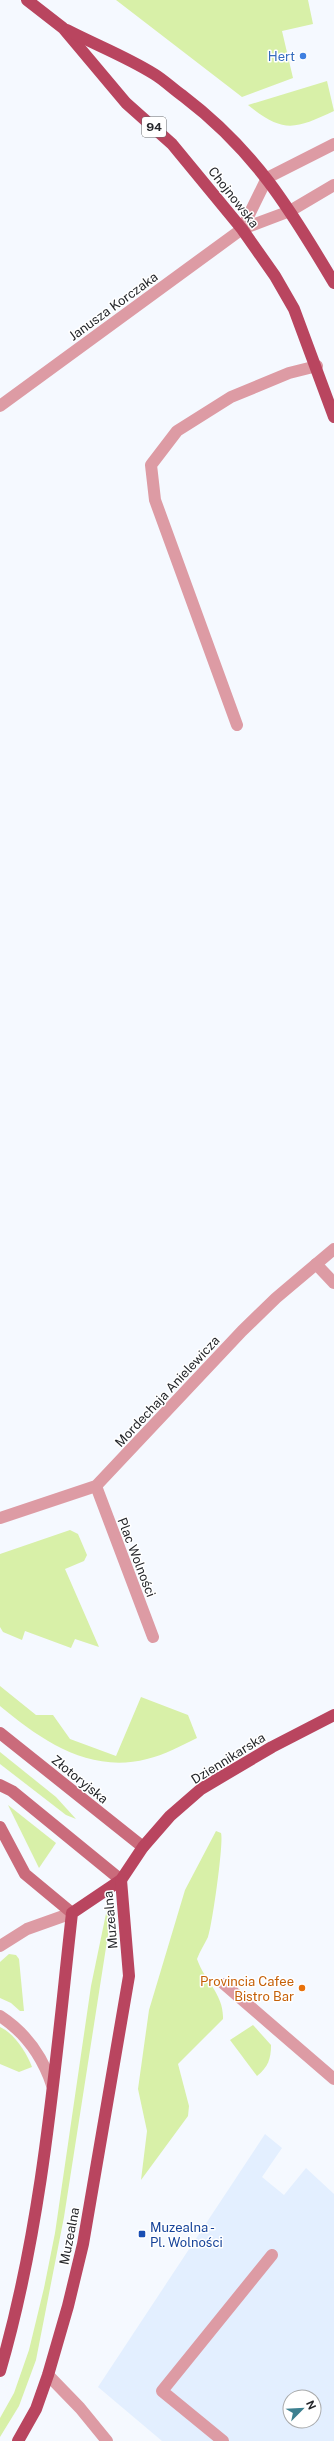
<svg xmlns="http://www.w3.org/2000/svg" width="334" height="2441" font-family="'Public Sans',sans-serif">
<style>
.built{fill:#e3efff;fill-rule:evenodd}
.green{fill:#d8f0a8}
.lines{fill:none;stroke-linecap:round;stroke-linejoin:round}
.lane{stroke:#dd9ba4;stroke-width:12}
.street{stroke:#dd9ba4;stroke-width:12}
.secondary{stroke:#ca6b7b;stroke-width:12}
.primary{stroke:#b9455f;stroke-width:12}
.shop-dot{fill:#3f7fe0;stroke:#fff;stroke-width:1.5}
.food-dot{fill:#e8710a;stroke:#fff;stroke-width:1.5}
.transit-dot{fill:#1a4fb4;stroke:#fff;stroke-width:1.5}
.labels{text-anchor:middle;stroke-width:3;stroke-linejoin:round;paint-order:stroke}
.shield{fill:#fff;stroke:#66686b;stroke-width:1}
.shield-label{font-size:12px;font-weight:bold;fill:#25272b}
.shop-label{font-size:13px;fill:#366cbe;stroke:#fff;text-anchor:end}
.street-label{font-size:13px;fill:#25272b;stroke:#fff}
.food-label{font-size:13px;fill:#c56008;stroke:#fff;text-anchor:end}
.transit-label{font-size:13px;fill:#164399;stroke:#fff;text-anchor:start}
</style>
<rect width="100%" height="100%" fill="#f5f9ff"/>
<!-- built -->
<path class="built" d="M265 2134 282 2148 262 2177 284 2195 306 2168 334 2194V2441H162L98 2387ZM290 2397H314V2421H290Z"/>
<!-- green -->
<g class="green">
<path d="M116 0H308L313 24 282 31 293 78 242 97Z"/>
<path d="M327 81 334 111C295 129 284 134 248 105Z"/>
<path d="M70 1530 78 1534 87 1555 84 1561 65 1569 99 1647 75 1639 71 1648 25 1631 22 1640 3 1632 0 1627V1554Z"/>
<path d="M0 1686 36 1715H53L70 1739 116 1756 141 1697 188 1715 197 1738C181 1746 164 1755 147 1759 89 1774 41 1740 0 1706Z"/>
<path d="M0 1752 56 1797 76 1819 66 1815 0 1764Z"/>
<path d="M8 1805 56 1843 39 1868Z"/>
<path d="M216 1831 221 1833C224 1842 212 1927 208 1937 204 1945 200 1951 197 1959 205 1982 224 1994 223 2019L178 2064 189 2106 188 2116 141 2180 147 2131 138 2089 149 2010 185 1890Z"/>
<path d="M108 1904H111L112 1909 64 2217 36 2360 19 2406 0 2437V2418L14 2393 29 2350 44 2288 55 2233 91 1986Z"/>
<path d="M9 1954 16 1955 19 1959 24 2011H20L11 2003 0 1998V1962Z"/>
<path d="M253 2025 271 2045C271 2059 268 2067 257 2076L230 2040Z"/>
<path d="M0 2027C15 2034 26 2052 32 2067L19 2072 0 2064Z"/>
</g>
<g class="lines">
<!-- lane -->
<g class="lane">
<path d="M237 725 155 500 151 465 177 431 231 397 289 373 317 366"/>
<path d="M316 1264 334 1283"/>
<path d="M96 1486 153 1637"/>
<path d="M223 2441 162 2391 272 2255"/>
</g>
<!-- street -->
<g class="street">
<path d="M242 229 267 178 334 144"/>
<path d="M0 406 242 229 290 211 334 185"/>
<path d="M0 1518 96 1486 242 1331 276 1298 334 1249"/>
<path d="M0 1946 27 1929 72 1913"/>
<path d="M224 1984 334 2079"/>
<path d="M0 2016C26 2033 42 2055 52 2085"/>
<path d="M48 2375 80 2408 107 2441"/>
</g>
<!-- secondary -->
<g class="secondary">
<path d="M0 1733 143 1847"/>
<path d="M0 1785 12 1791 121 1880"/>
<path d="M0 1827 25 1874 72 1913"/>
</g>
<!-- primary -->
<g class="primary">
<path d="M27 0 63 28 126 103 172 144 242 229 275 276 294 309 334 417"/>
<path d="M67 30C96 45 127 57 154 74 164 80 173 89 183 96 254 150 289 207 334 283"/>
<path d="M0 2371C43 2224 55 2065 72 1913L121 1880 143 1847 170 1816 201 1789 272 1747 334 1715"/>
<path d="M18 2441 36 2409 48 2375 68 2306 83 2244 129 1976 121 1880"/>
</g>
</g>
<!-- markers -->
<circle class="shop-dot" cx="303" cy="56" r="4"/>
<circle class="food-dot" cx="302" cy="1988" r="4"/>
<rect class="transit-dot" x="138" y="2230" width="8" height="8" rx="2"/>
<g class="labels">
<!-- shield labels -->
<rect class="shield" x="142" y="117" width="24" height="20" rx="3"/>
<g class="shield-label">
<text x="154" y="131">94</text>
</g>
<!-- shop labels -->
<g class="shop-label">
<text x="295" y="61">Hert</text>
</g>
<!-- street labels -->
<g class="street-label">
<text transform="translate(234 197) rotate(52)" y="5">Chojnowska</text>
<text transform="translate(113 306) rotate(-36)" y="5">Janusza Korczaka</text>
<text transform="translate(167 1391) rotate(-47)" y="5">Mordechaja Anielewicza</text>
<text transform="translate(137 1557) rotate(69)" y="5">Plac Wolności</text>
<text transform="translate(228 1758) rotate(-32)" y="5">Dziennikarska</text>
<text transform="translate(80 1779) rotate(39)" y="5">Złotoryjska</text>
<text transform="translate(110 1920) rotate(-95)" y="5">Muzealna</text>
<text transform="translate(69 2236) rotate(-79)" y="5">Muzealna</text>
</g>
<!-- food labels -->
<g class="food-label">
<text x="294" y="1986">Provincia Cafee<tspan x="294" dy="15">Bistro Bar</tspan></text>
</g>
<!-- transit labels -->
<g class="transit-label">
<text x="150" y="2232">Muzealna -<tspan x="150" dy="15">Pl. Wolności</tspan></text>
</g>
</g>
<!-- north arrow -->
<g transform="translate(302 2409) rotate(66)"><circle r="19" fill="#ffffff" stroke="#a8a9aa"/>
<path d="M0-3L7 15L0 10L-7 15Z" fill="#3d8090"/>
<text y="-6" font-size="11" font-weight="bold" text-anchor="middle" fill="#25272b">N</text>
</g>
</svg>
